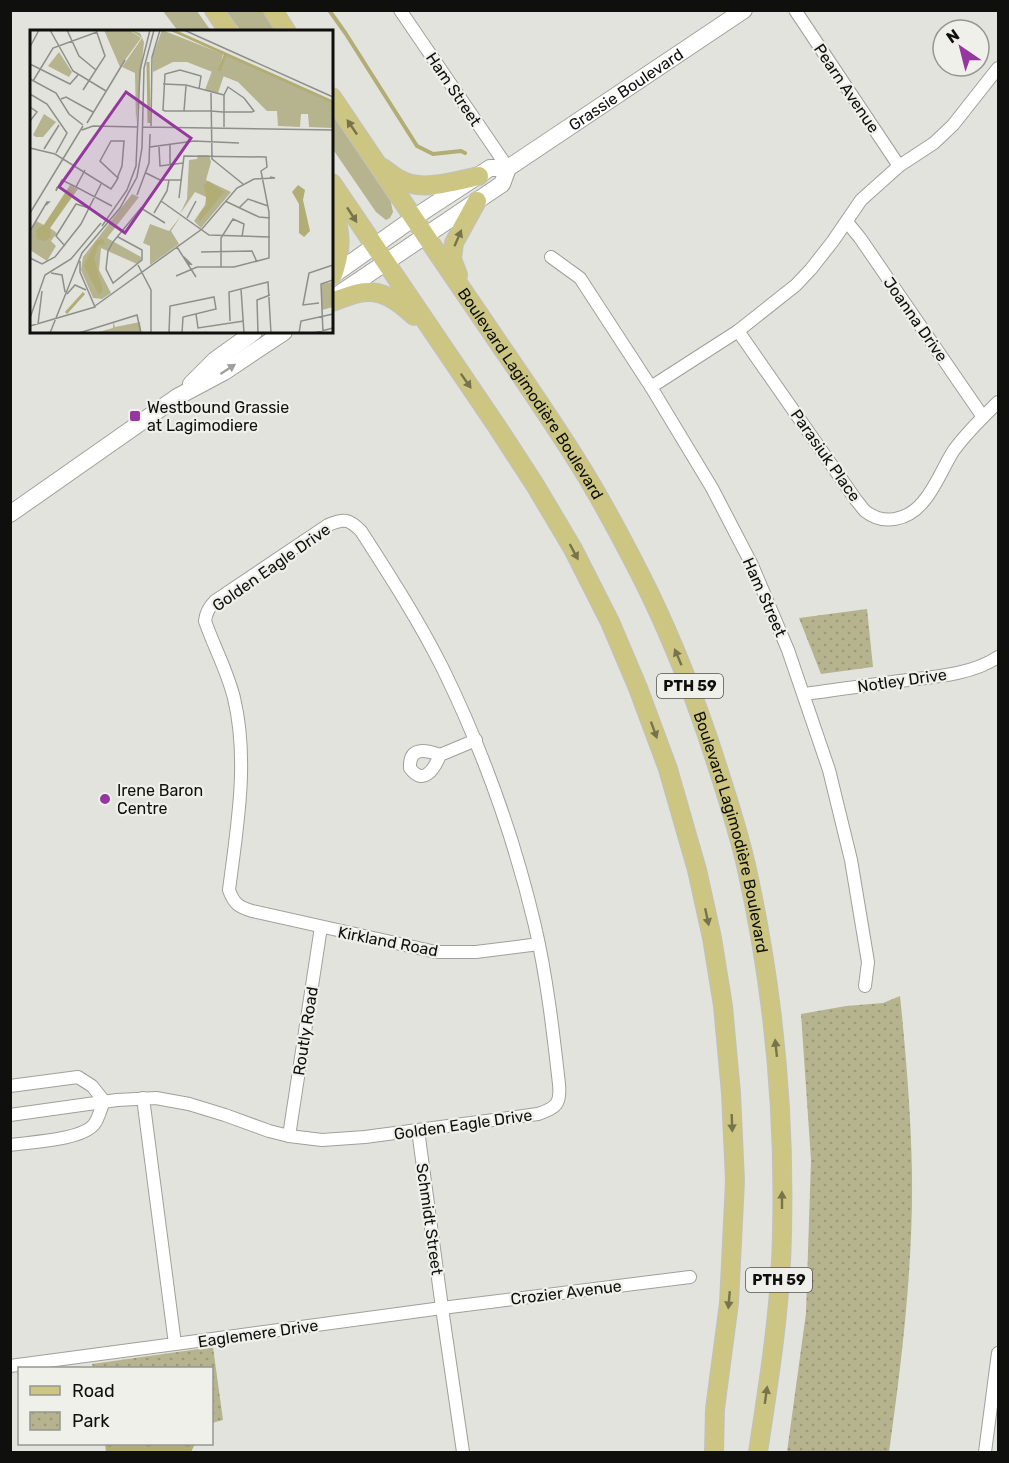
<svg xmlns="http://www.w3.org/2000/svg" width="1009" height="1463" font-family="Rubik,sans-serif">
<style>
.green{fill:#b6b38f}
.park{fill:url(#park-dots)}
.water{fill:url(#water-ripples)}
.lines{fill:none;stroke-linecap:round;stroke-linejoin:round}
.stream{stroke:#b1ad75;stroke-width:4}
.street-casing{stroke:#a0a09b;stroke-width:14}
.secondary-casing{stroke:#a0a09b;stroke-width:18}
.primary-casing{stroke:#c1c1c0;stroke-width:20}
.street{stroke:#fff;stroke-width:12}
.secondary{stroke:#fff;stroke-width:16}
.primary{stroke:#ccc682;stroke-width:18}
.oneway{fill:#77744d}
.oneway2{fill:#9f9f9e}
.poi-dot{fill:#9637a0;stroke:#f0f0eb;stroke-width:2}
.labels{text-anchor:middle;stroke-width:4.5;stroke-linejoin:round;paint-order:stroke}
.shield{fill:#f0f0eb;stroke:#525250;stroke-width:1.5}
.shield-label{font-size:15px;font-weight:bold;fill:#0f0f0d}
.street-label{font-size:16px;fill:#0f0f0d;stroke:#f0f0eb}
.poi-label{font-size:16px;fill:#0f0f0d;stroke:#f0f0eb;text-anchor:start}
.inset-river{fill:none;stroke:#b1ad75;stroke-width:3}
.inset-road{fill:none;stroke:#8e8e8a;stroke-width:1.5}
.view{fill:#9637a0;fill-opacity:0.15;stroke:#9637a0;stroke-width:3}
.inset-edge{fill:none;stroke:#0f0f0d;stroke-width:3}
</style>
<defs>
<pattern id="park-dots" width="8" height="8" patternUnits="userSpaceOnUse" patternTransform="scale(1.5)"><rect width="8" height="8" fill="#b6b38f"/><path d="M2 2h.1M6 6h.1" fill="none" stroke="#9b997a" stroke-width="1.8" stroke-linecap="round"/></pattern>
<pattern id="water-ripples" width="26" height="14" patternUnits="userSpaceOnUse" patternTransform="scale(1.5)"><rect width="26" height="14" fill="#b1ad75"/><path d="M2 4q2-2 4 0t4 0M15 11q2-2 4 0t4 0" fill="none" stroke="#979464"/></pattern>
</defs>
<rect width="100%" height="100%" fill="#e3e3de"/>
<!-- green -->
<g class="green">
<path d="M163 11H197L211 31H178Z"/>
<path d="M225 11H263L278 31H241Z"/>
<path d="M332 110 390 198 393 212 390 218 386 220 376 212 332 148Z"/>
</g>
<!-- park -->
<g class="park">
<path d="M867 609 873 667 821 674 799 618Z"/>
<path d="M900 996C906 1055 911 1114 912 1174 913 1267 902 1360 889 1452H787L806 1313 811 1160 801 1014 846 1006 883 1003Z"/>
<path d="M213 1347 223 1420 212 1423V1368H93L92 1364Z"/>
</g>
<!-- water -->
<path class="water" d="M105 1444H195L191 1452H106Z"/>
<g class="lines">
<!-- stream -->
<path class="stream" d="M329 10 346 34 417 146 433 154 461 151 465 153"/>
<defs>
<g id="street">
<path d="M400 10 508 168"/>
<path d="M795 10 899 166"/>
<path d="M847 222 860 238 983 417"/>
<path d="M551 257 580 278 651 387 712 488 752 565 788 650 829 770 851 860 868 962 865 986"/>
<path d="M738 331 856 500C859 503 862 508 865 511 884 526 908 520 923 502 936 487 943 467 954 450 967 432 983 417 998 402"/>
<path d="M651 387 738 331 796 285 811 269 833 241 861 200 899 166 934 143 953 125 998 68"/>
<path d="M804 694C836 690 868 685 900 681 933 677 971 675 998 657"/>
<path d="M440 755C434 770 423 786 410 768 409 746 426 750 440 755L476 740"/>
<path d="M10 1086 78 1077 92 1086 104 1101"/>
<path d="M143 1098 175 1344 442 1308 690 1277"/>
<path d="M10 1115 117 1100 156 1098 189 1104 225 1115 269 1131 289 1136 322 1140 365 1137 538 1114C556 1108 561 1104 559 1084 553 1031 547 978 535 926 514 837 483 751 443 669 419 621 390 576 361 531 349 519 344 518 328 525L215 601C209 607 206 612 205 621 214 647 227 670 234 698 249 761 237 827 229 890 234 904 239 907 252 911L436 952H476L539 944"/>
<path d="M418 1130 442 1308 463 1452"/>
<path d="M289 1136 321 927"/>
<path d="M10 1145C31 1142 84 1140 95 1123 99 1117 101 1108 104 1101"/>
<path d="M10 1366 175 1344"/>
<path d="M985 1452 998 1353"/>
</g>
<g id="secondary">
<path id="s1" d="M332 276 418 215 490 168H508L744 10"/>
<path d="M333 298 502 184 508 168"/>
<path d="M191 384 215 360 254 332"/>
<path d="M10 514 177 397 224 372 284 332"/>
</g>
<g id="primary">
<path d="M214 10 229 32"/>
<path d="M273 10 287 32"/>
<path id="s2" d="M332 97C381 170 431 244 481 317 514 366 548 414 579 464 602 500 621 537 640 574 667 627 689 682 708 738 722 780 736 822 746 865 773 986 785 1109 782 1232 781 1306 769 1380 758 1452"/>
<path d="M383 168C392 175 401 182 412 184 430 189 461 180 479 176"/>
<path d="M332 183 496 425 535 485 573 549 610 622 638 688 668 769 697 870 712 938 723 1006 731 1093 735 1181 729 1303 715 1409 714 1452"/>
<path d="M332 206C342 233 342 248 333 275"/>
<path d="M458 275 452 259 454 243 477 201"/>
<path d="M332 302C340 299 350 295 359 293 381 288 398 301 414 316"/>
</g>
</defs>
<!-- street casing -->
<use href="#street" class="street-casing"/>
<!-- secondary casing -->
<use href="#secondary" class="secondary-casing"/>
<!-- primary casing -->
<use href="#primary" class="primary-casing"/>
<!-- street -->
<use href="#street" class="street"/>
<!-- secondary -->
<use href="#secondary" class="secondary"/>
<!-- primary -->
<use href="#primary" class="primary"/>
</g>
<!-- one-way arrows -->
<defs><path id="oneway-solid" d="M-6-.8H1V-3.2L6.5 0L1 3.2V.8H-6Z" transform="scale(1.5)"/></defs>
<g class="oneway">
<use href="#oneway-solid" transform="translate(352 127) rotate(-124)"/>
<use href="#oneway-solid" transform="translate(352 215) rotate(57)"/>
<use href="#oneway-solid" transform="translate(458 238) rotate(-67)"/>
<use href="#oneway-solid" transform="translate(466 381) rotate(55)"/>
<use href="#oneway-solid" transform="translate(574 552) rotate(62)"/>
<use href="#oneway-solid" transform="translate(678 657) rotate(-113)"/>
<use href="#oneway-solid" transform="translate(654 730) rotate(70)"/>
<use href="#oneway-solid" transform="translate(707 917) rotate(78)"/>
<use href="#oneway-solid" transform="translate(776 1048) rotate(-96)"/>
<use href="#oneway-solid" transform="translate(732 1123) rotate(88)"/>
<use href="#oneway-solid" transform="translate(782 1200) rotate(-90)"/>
<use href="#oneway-solid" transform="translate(729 1300) rotate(95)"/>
<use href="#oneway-solid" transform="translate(766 1395) rotate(-82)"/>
</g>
<use class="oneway2" href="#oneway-solid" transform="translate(228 369) rotate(-33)"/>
<!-- markers -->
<g class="poi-dot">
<rect x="129" y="410" width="12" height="12" rx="3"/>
<circle cx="105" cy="799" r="6"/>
</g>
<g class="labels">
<!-- shield labels -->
<g class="shield">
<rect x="657" y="674" width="66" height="24" rx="4.5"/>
<rect x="746" y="1268" width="66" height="24" rx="4.5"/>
</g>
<g class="shield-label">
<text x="690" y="691">PTH 59</text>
<text x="779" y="1285">PTH 59</text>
</g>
<!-- street labels -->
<g class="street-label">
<text transform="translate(847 88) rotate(56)" y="6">Pearn Avenue</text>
<text transform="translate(454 89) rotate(56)" y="6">Ham Street</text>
<text dy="6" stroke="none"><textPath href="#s1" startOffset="351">Grassie Boulevard</textPath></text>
<text transform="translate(916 319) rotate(55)" y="6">Joanna Drive</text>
<text dy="6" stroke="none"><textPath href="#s2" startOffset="357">Boulevard Lagimodière Boulevard</textPath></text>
<text transform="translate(826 455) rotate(55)" y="6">Parasiuk Place</text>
<text transform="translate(271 567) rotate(-35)" y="6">Golden Eagle Drive</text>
<text transform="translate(765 597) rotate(66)" y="6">Ham Street</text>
<text transform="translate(902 680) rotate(-8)" y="6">Notley Drive</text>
<text dy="6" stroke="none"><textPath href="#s2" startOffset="843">Boulevard Lagimodière Boulevard</textPath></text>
<text transform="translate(388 941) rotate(11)" y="6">Kirkland Road</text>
<text transform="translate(305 1031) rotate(-81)" y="6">Routly Road</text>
<text transform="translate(463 1124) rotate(-8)" y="6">Golden Eagle Drive</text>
<text transform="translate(430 1219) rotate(82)" y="6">Schmidt Street</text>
<text transform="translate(566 1292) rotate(-7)" y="6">Crozier Avenue</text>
<text transform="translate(258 1333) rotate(-8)" y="6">Eaglemere Drive</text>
</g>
<!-- poi labels -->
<g class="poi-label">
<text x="147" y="413">Westbound Grassie<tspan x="147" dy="18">at Lagimodiere</tspan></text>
<text x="117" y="796">Irene Baron<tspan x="117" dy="18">Centre</tspan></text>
</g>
</g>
<!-- overview -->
<g transform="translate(30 30)">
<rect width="303" height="303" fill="#e3e3de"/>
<path d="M100 0 110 3 114 12 106 93 105 43 92 37 112 8ZM132 0 193 24 189 42 196 25 303 72V98L279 97 278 84H271L270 97 248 96 247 81H237L208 52 157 32H143L123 42V25Z" fill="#b6b38f"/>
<path d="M74 0H99L111 8 90 37Z" fill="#b6b38f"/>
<path d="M29 22 42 42 39 47 18 36ZM182 41 194 45 188 63 175 60ZM14 84 26 92 13 107H6L3 105ZM168 125H179L181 132 176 150 201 162 171 198 164 191 175 175 176 167 165 162 150 184 157 169 159 130 167 129ZM40 155 48 159 20 198 27 203 21 211 26 216 17 231 0 220V201L6 191 14 195ZM102 164 109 167 77 208 111 227V231L107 234 71 218 69 240 81 263 72 269 63 268 51 240 53 227ZM151 186 141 201 149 214 120 235V216L113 213 120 194 139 201ZM303 252V277L292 280V254ZM83 291 85 297 110 292 111 303H65L83 298Z" fill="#b6b38f"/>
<path d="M178 151 194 162 170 191 168 187 177 174 174 155ZM268 155 275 160 273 170 280 201 274 207 269 203V174L262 162ZM38 159 44 163 20 198 21 206 15 211 7 209 6 200 14 195ZM73 209 75 214 68 215 64 228 73 261 69 265 54 236 66 211Z" fill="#b1ad75"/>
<path class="inset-river" d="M142 0 303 72M118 32 119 93M189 41 196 23M36 283 54 263"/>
<path class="inset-road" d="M20 0 43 41 76 61M37 0 49 26 66 40M154 0 303 67M0 17 9 0M0 34 40 54 48 45M0 49 26 63 39 84 53 95M3 51 23 18 67 2M133 54 156 55 194 65M169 59 171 46 150 40 135 44 133 80 135 81H181L193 82H222L224 81 214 68 198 57 194 65V97M53 60 75 26 66 0M181 63 182 129 213 154M0 64 17 74 37 103 26 123M31 69 36 67 63 82M0 77 7 82 0 91M154 81 156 56M57 93 95 30 92 35M121 96 122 27 130 0M113 97 303 100M52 100 63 96 108 97M140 115V134M120 117 164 111 209 113M129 117 130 136 153 133M0 118 25 124 81 159 85 153 88 148V146L92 136 94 111H81L70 131 88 148M14 119 29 95M55 140 46 157 82 176M116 143 130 150H152M27 157 26 161 32 150 46 157M107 165 119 133 120 104M131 171 179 205 240 207M195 171 229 187 240 188M209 178 218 169 238 176M0 183 53 96M124 183 137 161 139 150M157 188 166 171M72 196 97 160 106 136 110 40 120 0M0 201 17 172H19L16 175M88 207 112 220V230L83 253 76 239 78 221 83 212 111 178 135 193M35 216 26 206 46 174 59 178M147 217 166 247M171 222 222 221 227 232M0 228 12 234 25 227 51 194 71 154M108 235 121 260V303M160 235 154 227 162 235M191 237V208L203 189 214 194 212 207M21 243 32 245 35 262M146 246 167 237H204L239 228V182L231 141 237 137 236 127 154 126 149 168M211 259 214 303M37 264 45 255 56 260M289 273 273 275 279 243 303 235M65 276 172 199 207 158 224 149 245 148 240 147M166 284 168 298 214 291M0 288 15 245 41 229 71 193M200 291 199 262 238 252 241 303M8 294 12 261M0 296 65 277 50 242V231M20 303 52 223 90 178 107 147 112 118 114 38 124 0M49 303 107 285 111 303M139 303 140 276 184 267 186 279 153 287 152 303M228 303 227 270 240 265M269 303 271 291 303 284M284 303 303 298M293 303 291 254 303 250"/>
<path class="view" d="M96 62 161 108 95 203 29 157Z"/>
<rect width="303" height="303" class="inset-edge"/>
</g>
<!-- border -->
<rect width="1009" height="1463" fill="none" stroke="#0f0f0d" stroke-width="24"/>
<!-- legend -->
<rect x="18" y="1367" width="195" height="78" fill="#f0f0eb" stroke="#969692" stroke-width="1.5"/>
<rect x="30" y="1386" width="30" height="9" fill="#ccc682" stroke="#969692" stroke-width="1.5"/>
<text x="72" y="1397" font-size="18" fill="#0f0f0d">Road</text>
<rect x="30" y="1412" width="30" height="18" fill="url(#park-dots)" stroke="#969692" stroke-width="1.5"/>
<text x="72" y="1427" font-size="18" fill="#0f0f0d">Park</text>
<!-- north arrow -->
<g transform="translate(961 48) rotate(325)"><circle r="28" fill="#f0f0eb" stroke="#969692" stroke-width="1.5"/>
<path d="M0-4.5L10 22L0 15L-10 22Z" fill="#9637a0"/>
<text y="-9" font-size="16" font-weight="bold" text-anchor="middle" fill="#0f0f0d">N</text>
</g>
</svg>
